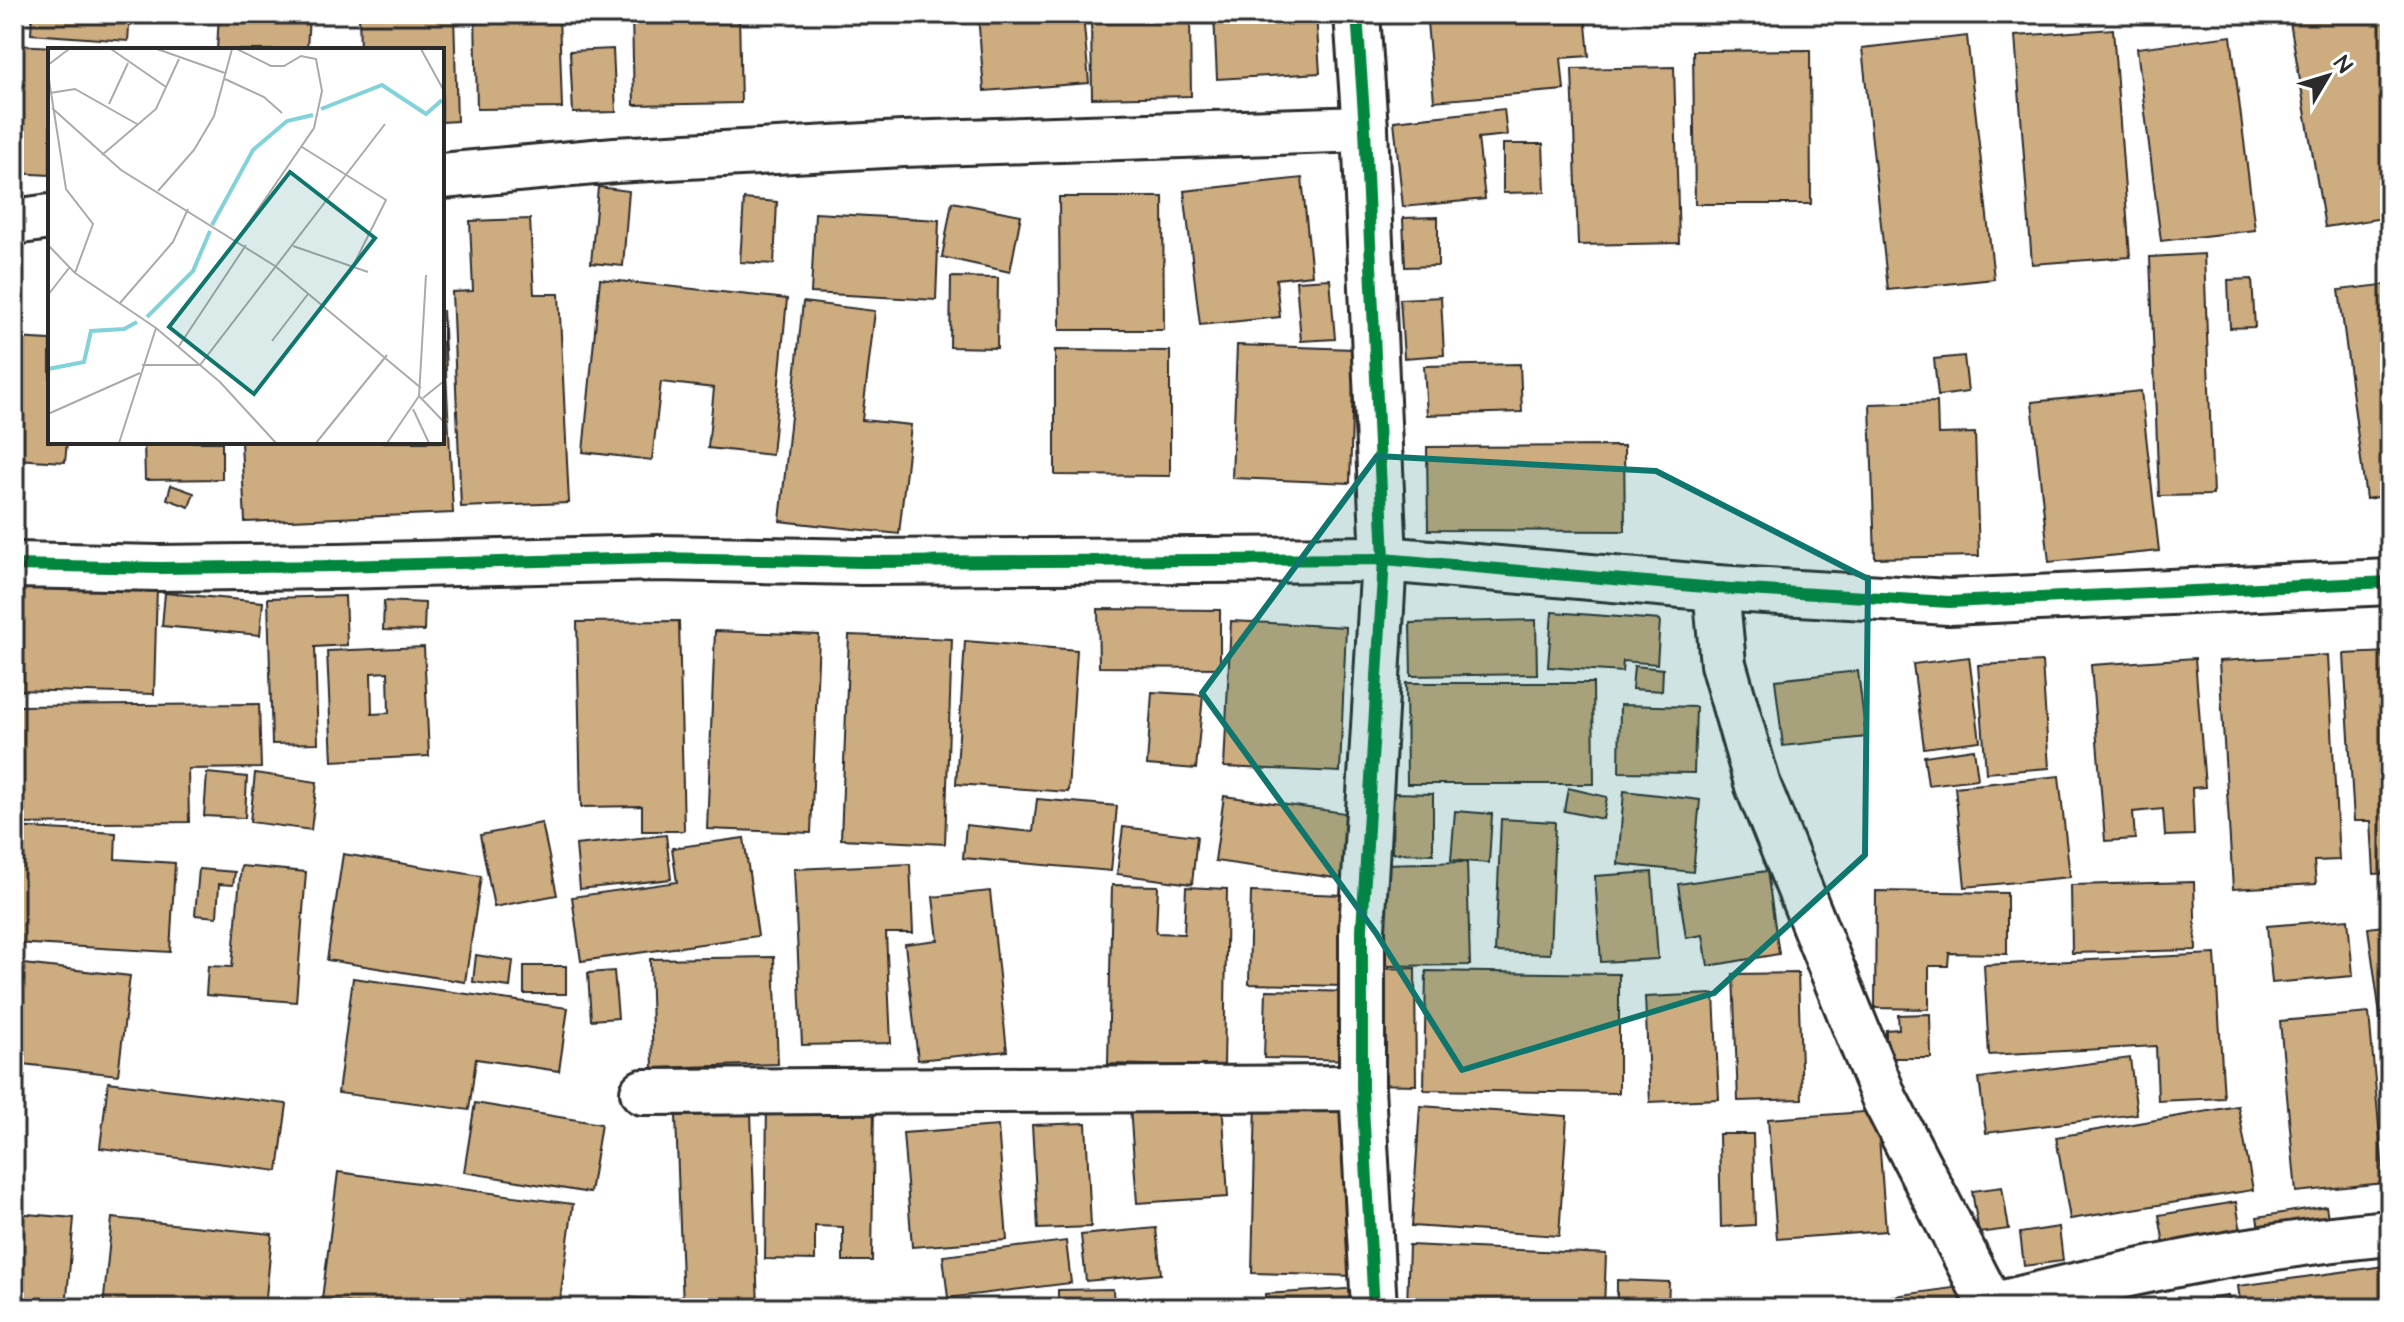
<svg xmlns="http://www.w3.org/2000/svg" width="2404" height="1322" font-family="'Architects Daughter',sans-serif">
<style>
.building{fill:#cdac80;stroke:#2b2b2b;stroke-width:2;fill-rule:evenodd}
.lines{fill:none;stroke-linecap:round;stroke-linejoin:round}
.minor-casing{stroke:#2b2b2b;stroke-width:50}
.minor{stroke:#fff;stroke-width:44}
.cycleway-casing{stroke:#fff;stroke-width:17}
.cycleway{stroke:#00873e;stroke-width:12}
.marked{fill:#0f766e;fill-opacity:0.2;stroke:#0f766e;stroke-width:6;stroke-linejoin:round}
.inset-river{fill:none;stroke:#81d3d9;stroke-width:4}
.inset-road{fill:none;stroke:#aaa;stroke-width:2}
.view{fill:#0f766e;fill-opacity:0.15;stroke:#0f766e;stroke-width:4}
.inset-edge{fill:none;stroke:#2b2b2b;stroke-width:4}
</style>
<rect width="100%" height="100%" fill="#fff"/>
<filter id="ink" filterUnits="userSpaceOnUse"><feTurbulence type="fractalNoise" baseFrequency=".0125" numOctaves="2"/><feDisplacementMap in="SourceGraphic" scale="16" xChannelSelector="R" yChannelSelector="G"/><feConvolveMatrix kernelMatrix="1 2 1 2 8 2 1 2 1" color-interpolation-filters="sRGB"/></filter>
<g filter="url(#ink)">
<!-- building -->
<g class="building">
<path d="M32 14H130L128 41 31 34Z"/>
<path d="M219 14H309L307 50H217Z"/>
<path d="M359 14H454L457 121 442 122V50H360Z"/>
<path d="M475 14H559L562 108 477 109Z"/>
<path d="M632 14H739L741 103 634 105Z"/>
<path d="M978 14H1083L1089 83 984 91Z"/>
<path d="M1091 14H1190L1191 96 1092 98Z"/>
<path d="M1214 14H1316L1320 73 1217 79Z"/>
<path d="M1520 14H1585L1589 56 1561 58 1564 90 1434 101 1427 22Z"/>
<path d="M2301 14H2387L2390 30V217L2325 227 2289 16Z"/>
<path d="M2113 29 2130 257 2032 264 2015 36Z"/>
<path d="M1967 36 1994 279 1888 290 1862 48Z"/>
<path d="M2231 36 2255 230 2161 241 2137 48Z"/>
<path d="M14 45 119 50H50V175L14 173Z"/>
<path d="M613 49 616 112 573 113 570 51Z"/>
<path d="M1810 50 1811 204H1695L1693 51Z"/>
<path d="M1674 67 1679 243 1578 245 1572 69Z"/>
<path d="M1504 109 1507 135 1478 138 1485 199 1403 207 1394 121Z"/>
<path d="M1503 144H1543L1545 192 1503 193Z"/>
<path d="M1302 178 1312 275 1276 279 1280 317 1200 325 1184 191Z"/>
<path d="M598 187 629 191 623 266 591 263Z"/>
<path d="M1059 197H1163L1164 330H1060Z"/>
<path d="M744 199 777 202 774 264 740 262Z"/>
<path d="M952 202 1021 215 1010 272 942 257Z"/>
<path d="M815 213 939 220 936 300 811 293Z"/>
<path d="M1438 217V266L1405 267 1403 218Z"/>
<path d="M530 219 534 294H559L569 503 461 507 452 292 473 291 470 221Z"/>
<path d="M2204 254 2213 495 2159 496 2150 257Z"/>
<path d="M951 277 998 278 997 348 950 347Z"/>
<path d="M600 279 787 299 772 455 708 448 714 388 661 382 652 460 583 452Z"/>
<path d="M1330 279 1335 339 1301 341 1296 281Z"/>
<path d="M2252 279 2255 327 2230 328 2228 280Z"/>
<path d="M2390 284V495L2366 499 2339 290Z"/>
<path d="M1441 297 1444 355 1404 358 1400 299Z"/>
<path d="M803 302 875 311 862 420 911 425 899 534 780 521Z"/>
<path d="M443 310 453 513 245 522 241 442H442Z"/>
<path d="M14 338 50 340V442H67L65 462 14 459Z"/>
<path d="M1237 345 1354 349 1350 483 1232 478Z"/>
<path d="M1055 350 1170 351V476L1055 475Z"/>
<path d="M1964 356 1968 392 1938 396 1934 359Z"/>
<path d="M1520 364 1522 412 1427 415 1424 366Z"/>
<path d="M2141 391 2159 551 2049 562 2032 402Z"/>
<path d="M1937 402 1938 434 1975 433 1979 556 1875 558 1870 404Z"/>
<path d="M144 442H222V479L145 480Z"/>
<path d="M1624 446 1625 531 1428 530 1427 447Z"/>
<path d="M171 485 194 493 189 507 167 499Z"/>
<path d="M19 582 157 586 154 694 17 690Z"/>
<path d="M165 593 263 602 260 635 162 626Z"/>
<path d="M345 596 347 645 315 647 318 743 272 744 268 598Z"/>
<path d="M384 601 425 603 424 631 383 630Z"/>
<path d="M1098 609 1220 610V668L1099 667Z"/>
<path d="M1552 612 1660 620 1657 664 1623 661 1622 672 1548 667Z"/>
<path d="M1536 620 1537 674 1411 676 1410 623Z"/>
<path d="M679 621 684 831H642V806L581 807 577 622Z"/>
<path d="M1231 621 1346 627 1340 772 1224 767Z"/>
<path d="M715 631 819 635 811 833 707 829Z"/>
<path d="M849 635 952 639 945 844 841 839Z"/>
<path d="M965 641 1077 650 1068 792 956 784Z"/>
<path d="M424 647 429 756 332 761 327 651ZM388 672 389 713 372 714 371 673Z"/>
<path d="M2390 652V873L2374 874 2371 821H2354L2344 654Z"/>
<path d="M2328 655 2339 860 2314 861 2316 884 2233 889 2219 661Z"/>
<path d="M1969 657 1980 741 1924 748 1913 664Z"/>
<path d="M2195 658 2205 787 2192 788 2194 835 2165 836 2163 809 2133 812 2135 839 2105 841 2091 665Z"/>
<path d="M2042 662 2049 768 1986 773 1978 665Z"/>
<path d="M1634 666 1663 669 1662 691 1632 689Z"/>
<path d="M1858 671 1866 737 1783 746 1775 680Z"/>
<path d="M1406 683H1593L1594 784H1407Z"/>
<path d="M1152 692 1203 695 1196 769 1147 765Z"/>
<path d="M259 704 261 768 188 769 189 822 14 824V706Z"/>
<path d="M1620 705 1696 707 1694 773 1619 772Z"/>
<path d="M1974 749 1978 779 1928 785 1924 756Z"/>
<path d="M207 773 247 777 245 818 204 816Z"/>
<path d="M255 773 317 782 311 830 250 822Z"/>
<path d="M2059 776 2070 877 1965 887 1955 787Z"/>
<path d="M1568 788 1607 797 1603 819 1564 811Z"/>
<path d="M1624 791 1700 800 1693 872 1618 864Z"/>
<path d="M1393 793 1433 794V854L1392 853Z"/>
<path d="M1224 796 1352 814 1343 879 1215 861Z"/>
<path d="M1037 799 1117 806 1111 871 963 858 966 825 1033 832Z"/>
<path d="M1455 811 1492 814 1489 863 1451 860Z"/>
<path d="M1501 819 1555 822 1550 954 1495 952Z"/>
<path d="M542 823 557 895 494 907 480 835Z"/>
<path d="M14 827 116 833 115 859 175 863 170 952 14 943Z"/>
<path d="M1123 827 1197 836 1192 884 1117 874Z"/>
<path d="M666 835 671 879 580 889 576 845Z"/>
<path d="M744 838 758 936 581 961 572 897 677 882 672 848Z"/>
<path d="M343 854 481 876 465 982 327 960Z"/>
<path d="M1467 862 1470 965 1385 966 1382 864Z"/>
<path d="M910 864 913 933H886L891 1043 802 1045 794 869Z"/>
<path d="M241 866 306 872 296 1002 206 995 208 966 232 967Z"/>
<path d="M199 869 235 872 233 885 219 884 217 917 195 915Z"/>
<path d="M1767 871 1779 954 1708 966 1703 935 1686 938 1678 884Z"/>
<path d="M1652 872 1658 959 1601 962 1595 876Z"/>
<path d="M2194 882 2196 950 2072 953 2071 885Z"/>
<path d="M1112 885 1158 886 1156 933 1184 934 1186 887 1227 889 1224 1067 1108 1064Z"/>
<path d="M990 891 1007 1051 918 1060 905 944 938 940 933 897Z"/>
<path d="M1876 891 2007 893V954L1949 953 1948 966H1929V1009L1875 1008Z"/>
<path d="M1251 892 1346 895 1343 986 1249 984Z"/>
<path d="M2348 919 2353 976 2272 983 2267 926Z"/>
<path d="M2390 925V1021L2381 1022 2368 928Z"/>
<path d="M2215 954 2224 1098 2158 1101 2156 1046 1989 1055 1984 965Z"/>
<path d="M476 955 513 961 510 987 473 982Z"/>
<path d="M774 957 778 1064 653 1068 650 959Z"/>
<path d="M14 963 130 976 118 1075 14 1063Z"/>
<rect x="524" y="966" width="42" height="28"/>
<path d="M1415 968 1416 1085 1367 1084 1366 969Z"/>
<path d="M614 971 618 1018 591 1020 588 973Z"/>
<path d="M1426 971 1619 974V1093L1424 1090Z"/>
<path d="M1798 973 1802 1099 1738 1101 1733 974Z"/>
<path d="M353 978 568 1008 559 1071 476 1059 469 1110 338 1093Z"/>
<path d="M1266 990 1358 992 1357 1060 1264 1058Z"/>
<path d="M1714 994 1719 1099 1650 1102 1645 997Z"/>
<path d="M2369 1013 2384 1183 2296 1192 2280 1021Z"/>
<path d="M1930 1014 1931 1058H1886V1030L1899 1029 1898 1015Z"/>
<path d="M2130 1058 2137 1114 1986 1133 1979 1078Z"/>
<path d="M108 1082 287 1104 278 1171 100 1148Z"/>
<path d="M1256 1099 1358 1102 1354 1276 1252 1273Z"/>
<path d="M1222 1100 1228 1197 1137 1203 1130 1107Z"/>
<path d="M475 1103 601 1124 590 1193 464 1172Z"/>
<path d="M767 1103 874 1105 872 1261H843V1227L815 1226V1260L765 1259Z"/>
<path d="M1420 1106 1567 1116 1559 1236 1412 1226Z"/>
<path d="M2238 1106 2253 1190 2070 1219 2056 1137Z"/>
<path d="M1877 1111 1886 1231 1777 1239 1768 1119Z"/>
<path d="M751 1113 758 1308H683L676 1116Z"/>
<path d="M1086 1123 1091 1227 1038 1229 1032 1125Z"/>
<path d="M998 1126 1007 1240 912 1247 903 1133Z"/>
<path d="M1719 1134H1753L1755 1225 1721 1227Z"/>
<path d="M338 1172 573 1204 559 1308H387L322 1299Z"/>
<path d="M2002 1187 2009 1229 1979 1233 1972 1191Z"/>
<path d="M2236 1202 2243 1244 2166 1256 2159 1215Z"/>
<path d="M2326 1206 2330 1230 2261 1240 2257 1217Z"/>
<path d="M14 1213 74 1218 66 1308H14Z"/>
<path d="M112 1218 272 1234 265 1308H103Z"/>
<path d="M2059 1227 2063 1261 2024 1266 2020 1233Z"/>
<path d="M1156 1228 1161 1274 1086 1281 1081 1235Z"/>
<path d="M1066 1241 1071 1283 948 1298 943 1256Z"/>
<path d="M1409 1245 1606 1254 1604 1308H1407Z"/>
<path d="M2385 1266 2390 1308H2241L2238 1286Z"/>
<path d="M1617 1280 1669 1282 1668 1308H1617Z"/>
<path d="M1967 1286 1971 1308H1874L1872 1299Z"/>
<path d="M1361 1288 1362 1308H1266L1265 1294Z"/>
<path d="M1113 1289 1114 1308H1058V1290Z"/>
<path d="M2228 1296 2230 1308H2160V1306Z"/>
<path d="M625 1297 648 1299V1308H624Z"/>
</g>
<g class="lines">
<defs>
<g id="minor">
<path d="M1357 14 1365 129 1384 559 1362 929V1088L1374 1308"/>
<path d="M442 176 615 160 903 144 1365 129"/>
<path d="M14 222 50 217"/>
<path d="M14 565 159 568 338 566 657 558 862 562 1384 559 1716 588 1949 602 2390 582"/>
<path d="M1716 588 1723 664 1758 786 1885 1100 1992 1308"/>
<path d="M643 1092 1362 1088"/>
<path d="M1992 1306C2123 1273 2255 1245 2390 1233"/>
</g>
</defs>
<!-- minor casing -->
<use href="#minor" class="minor-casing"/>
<!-- minor -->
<use href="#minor" class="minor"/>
<defs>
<g id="cycleway">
<path d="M1357 14 1365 129 1384 559 1362 929V1088L1374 1308"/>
<path d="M14 565 159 568 338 566 657 558 862 562 1384 559 1716 588 1949 602 2390 582"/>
</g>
</defs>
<!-- cycleway casing -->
<use href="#cycleway" class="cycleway-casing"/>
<!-- cycleway -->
<use href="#cycleway" class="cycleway"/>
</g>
</g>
<!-- marked area -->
<path class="marked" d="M1377 456 1656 471 1868 579 1865 855 1714 993 1462 1070 1376 933 1202 693Z"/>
<!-- overview -->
<g transform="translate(48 48)">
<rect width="396" height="396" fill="#fff"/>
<path class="inset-river" d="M273 61 334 37 378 66 394 52M164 177 205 102 239 73 265 67M99 269 145 223 162 183M0 321 36 314 43 283 76 281 89 274"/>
<path class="inset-road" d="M63 1 118 39M109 1 177 25M373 1 396 43M0 17 21 1M0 25 18 141 45 176 27 225M177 31 216 49 234 65M2 45 27 41 89 76M61 56 80 15M4 60 73 122 227 218 373 340M254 99 338 152 306 216M54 107 108 61 131 11M110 143 146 102 166 68 184 1M189 192 266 80 274 43 268 11 253 8 236 18H223L189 1M0 197 27 225 108 280 172 334 228 395M245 198 320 224M0 247 21 220M72 255 125 194 140 161M224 293 260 246M131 298 198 197M94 317H152L337 76M371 348 396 374M375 350 396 333M365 361 381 395M0 366 92 325M71 395 108 280M268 395 339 307M339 395 371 348 378 227"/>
<path class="view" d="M242 124 327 190 206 346 121 279Z"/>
<rect width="396" height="396" class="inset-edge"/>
</g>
<!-- margin -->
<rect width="2404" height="1322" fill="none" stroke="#fff" stroke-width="48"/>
<rect x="24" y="24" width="2356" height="1274" fill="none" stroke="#2b2b2b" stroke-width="3" filter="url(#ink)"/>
<!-- north arrow -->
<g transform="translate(2328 76) rotate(52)" stroke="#ffffff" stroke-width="6" paint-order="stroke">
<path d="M0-6L14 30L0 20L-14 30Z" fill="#2b2b2b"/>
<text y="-12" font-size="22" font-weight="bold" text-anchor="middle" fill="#2b2b2b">N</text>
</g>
</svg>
